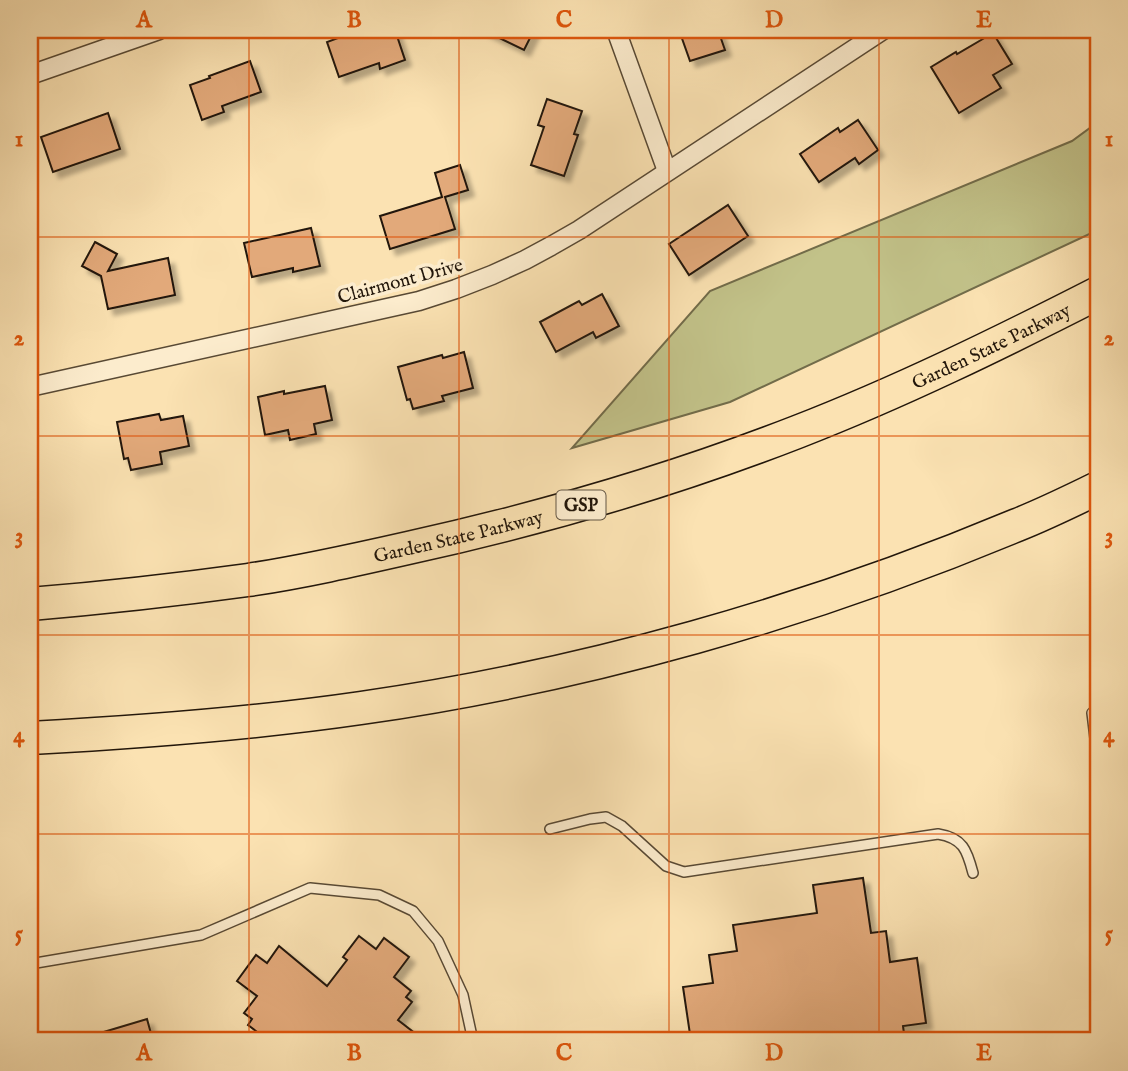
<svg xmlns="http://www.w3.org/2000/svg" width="1128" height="1071" font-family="'IM FELL English',serif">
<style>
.green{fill:#c2c289;stroke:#726c4a;stroke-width:2}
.building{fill:#e2a97a;stroke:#22160a;stroke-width:2;filter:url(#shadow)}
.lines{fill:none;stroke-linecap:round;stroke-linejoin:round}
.service-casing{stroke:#584934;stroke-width:12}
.minor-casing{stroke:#584934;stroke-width:21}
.motorway-casing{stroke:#22160a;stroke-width:35}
.service{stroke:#fceccd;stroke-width:9}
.minor{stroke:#fceccd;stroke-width:18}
.motorway{stroke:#fbe2b2;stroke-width:32}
.grid{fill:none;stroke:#de560c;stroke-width:2;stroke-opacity:0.55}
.labels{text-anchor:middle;stroke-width:7;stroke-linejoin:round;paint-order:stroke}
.shield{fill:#fceccd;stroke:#635644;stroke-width:2}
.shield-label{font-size:18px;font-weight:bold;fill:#22160a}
.street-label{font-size:19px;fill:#22160a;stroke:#fceccd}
.neatline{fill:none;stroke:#de560c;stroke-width:2.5}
.grid-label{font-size:23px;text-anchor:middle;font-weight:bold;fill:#de560c}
</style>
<defs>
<filter id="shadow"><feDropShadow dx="6" dy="6" stdDeviation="2" flood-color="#0004"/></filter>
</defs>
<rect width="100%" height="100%" fill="#fbe2b2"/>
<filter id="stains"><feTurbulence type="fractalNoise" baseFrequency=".00286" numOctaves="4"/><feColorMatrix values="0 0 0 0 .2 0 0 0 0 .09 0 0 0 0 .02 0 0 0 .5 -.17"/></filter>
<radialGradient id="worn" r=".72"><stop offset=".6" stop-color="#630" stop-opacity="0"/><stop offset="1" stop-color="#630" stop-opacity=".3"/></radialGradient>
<!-- green -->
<path class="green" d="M1098 122V230L730 402 572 448 710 291 1072 141Z"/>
<!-- building -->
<g class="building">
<path d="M347 30H395L405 60 380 69 379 63 339 77 327 42 349 34Z"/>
<path d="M483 30H534L524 50Z"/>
<path d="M679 30H718L725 50 690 61Z"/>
<path d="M993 33 1012 64 993 75 1001 88 959 113 931 67 956 52 957 54Z"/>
<path d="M250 61 261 92 222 106 224 112 202 120 190 85 210 78 209 76Z"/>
<path d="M547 99 582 111 574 134 578 135 564 176 531 165 544 127 538 125Z"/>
<path d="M108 113 120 149 53 172 41 137Z"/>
<path d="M858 120 878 150 859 164 855 158 819 182 800 154 838 128 840 132Z"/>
<path d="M460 165 468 190 445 197 455 229 390 249 380 216 442 197 435 173Z"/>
<path d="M728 205 748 236 689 275 669 244Z"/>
<path d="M311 228 320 266 293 272V268L252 277 244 243Z"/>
<path d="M95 242 117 254 108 271 168 258 175 295 108 309 101 276 82 266Z"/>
<path d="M602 294 619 326 596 338 593 332 556 352 540 322 579 301 582 305Z"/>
<path d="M464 352 473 388 442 396 444 401 413 409 410 399 407 400 398 367 442 355 443 358Z"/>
<path d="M325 386 332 420 314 424 316 434 290 440 288 430 265 435 258 397 284 391V394Z"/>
<path d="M159 414 161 420 183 416 189 446 160 452 162 464 131 470 128 458 124 459 117 422Z"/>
<path d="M863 878 871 933 886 931 890 962 917 958 926 1023 903 1026 905 1041H863L861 1034 812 1041H691L683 987 713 983 709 955 737 951 733 925 817 913 813 885Z"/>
<path d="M359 936 376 949 384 938 409 957 394 977 411 991 406 997 412 1002 398 1020 425 1041H289L280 1035 276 1041H269L248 1025 252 1019 244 1013 257 996 237 981 256 955 267 963 279 946 327 986 347 960 343 957Z"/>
<path d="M147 1019 153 1041H88L87 1037Z"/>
</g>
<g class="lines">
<defs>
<g id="service">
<path d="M1098 712 1092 713 1098 763"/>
<path d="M550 829 590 819 606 817 622 826 666 866 684 872 938 834C963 838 967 850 973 873"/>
<path d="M30 964 201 935 310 888 379 895 413 911 438 941 463 995 473 1041"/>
</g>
<g id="minor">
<path d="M616 30 667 171"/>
<path d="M30 75 159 30"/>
<path d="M30 387 419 301 456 289 492 275 525 260 551 246 579 230 883 30"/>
</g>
<g id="motorway">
<path id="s1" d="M30 604C103 598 175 590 248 580 302 572 355 560 408 548 540 519 671 481 797 432 900 392 1000 343 1098 293"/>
<path d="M30 738C141 732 251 724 361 708 585 676 809 612 1017 525 1045 514 1071 501 1098 488"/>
</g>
</defs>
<!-- service casing -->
<use href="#service" class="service-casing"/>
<!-- minor casing -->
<use href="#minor" class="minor-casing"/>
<!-- motorway casing -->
<use href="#motorway" class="motorway-casing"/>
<!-- service -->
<use href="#service" class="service"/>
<!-- minor -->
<use href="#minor" class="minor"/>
<!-- motorway -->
<use href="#motorway" class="motorway"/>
</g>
<!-- grid -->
<path class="grid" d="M249 30V1041M459 30V1041M669 30V1041M879 30V1041M30 237H1098M30 436H1098M30 635H1098M30 834H1098"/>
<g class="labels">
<!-- shield labels -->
<rect class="shield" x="556.5" y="490.5" width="49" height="29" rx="5"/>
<g class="shield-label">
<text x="581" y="511">GSP</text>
</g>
<!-- street labels -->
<g class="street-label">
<text transform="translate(400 280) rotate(-15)" y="7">Clairmont Drive</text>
<text dy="7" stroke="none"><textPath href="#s1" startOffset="1001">Garden State Parkway</textPath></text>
<text dy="7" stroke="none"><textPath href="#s1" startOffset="434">Garden State Parkway</textPath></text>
</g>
</g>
<!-- margin -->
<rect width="1128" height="1071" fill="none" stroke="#fbe2b2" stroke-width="77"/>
<rect x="38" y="38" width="1052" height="994" class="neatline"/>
<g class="grid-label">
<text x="144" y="27">A</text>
<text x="354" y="27">B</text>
<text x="564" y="27">C</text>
<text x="774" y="27">D</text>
<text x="984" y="27">E</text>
<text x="19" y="146">1</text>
<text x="1109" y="146">1</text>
<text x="19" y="345">2</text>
<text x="1109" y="345">2</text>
<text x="19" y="543">3</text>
<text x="1109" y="543">3</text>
<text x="19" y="742">4</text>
<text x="1109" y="742">4</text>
<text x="19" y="941">5</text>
<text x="1109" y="941">5</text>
<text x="144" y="1060">A</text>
<text x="354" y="1060">B</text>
<text x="564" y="1060">C</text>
<text x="774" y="1060">D</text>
<text x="984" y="1060">E</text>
</g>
<rect width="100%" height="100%" filter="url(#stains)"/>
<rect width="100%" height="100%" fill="url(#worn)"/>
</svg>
